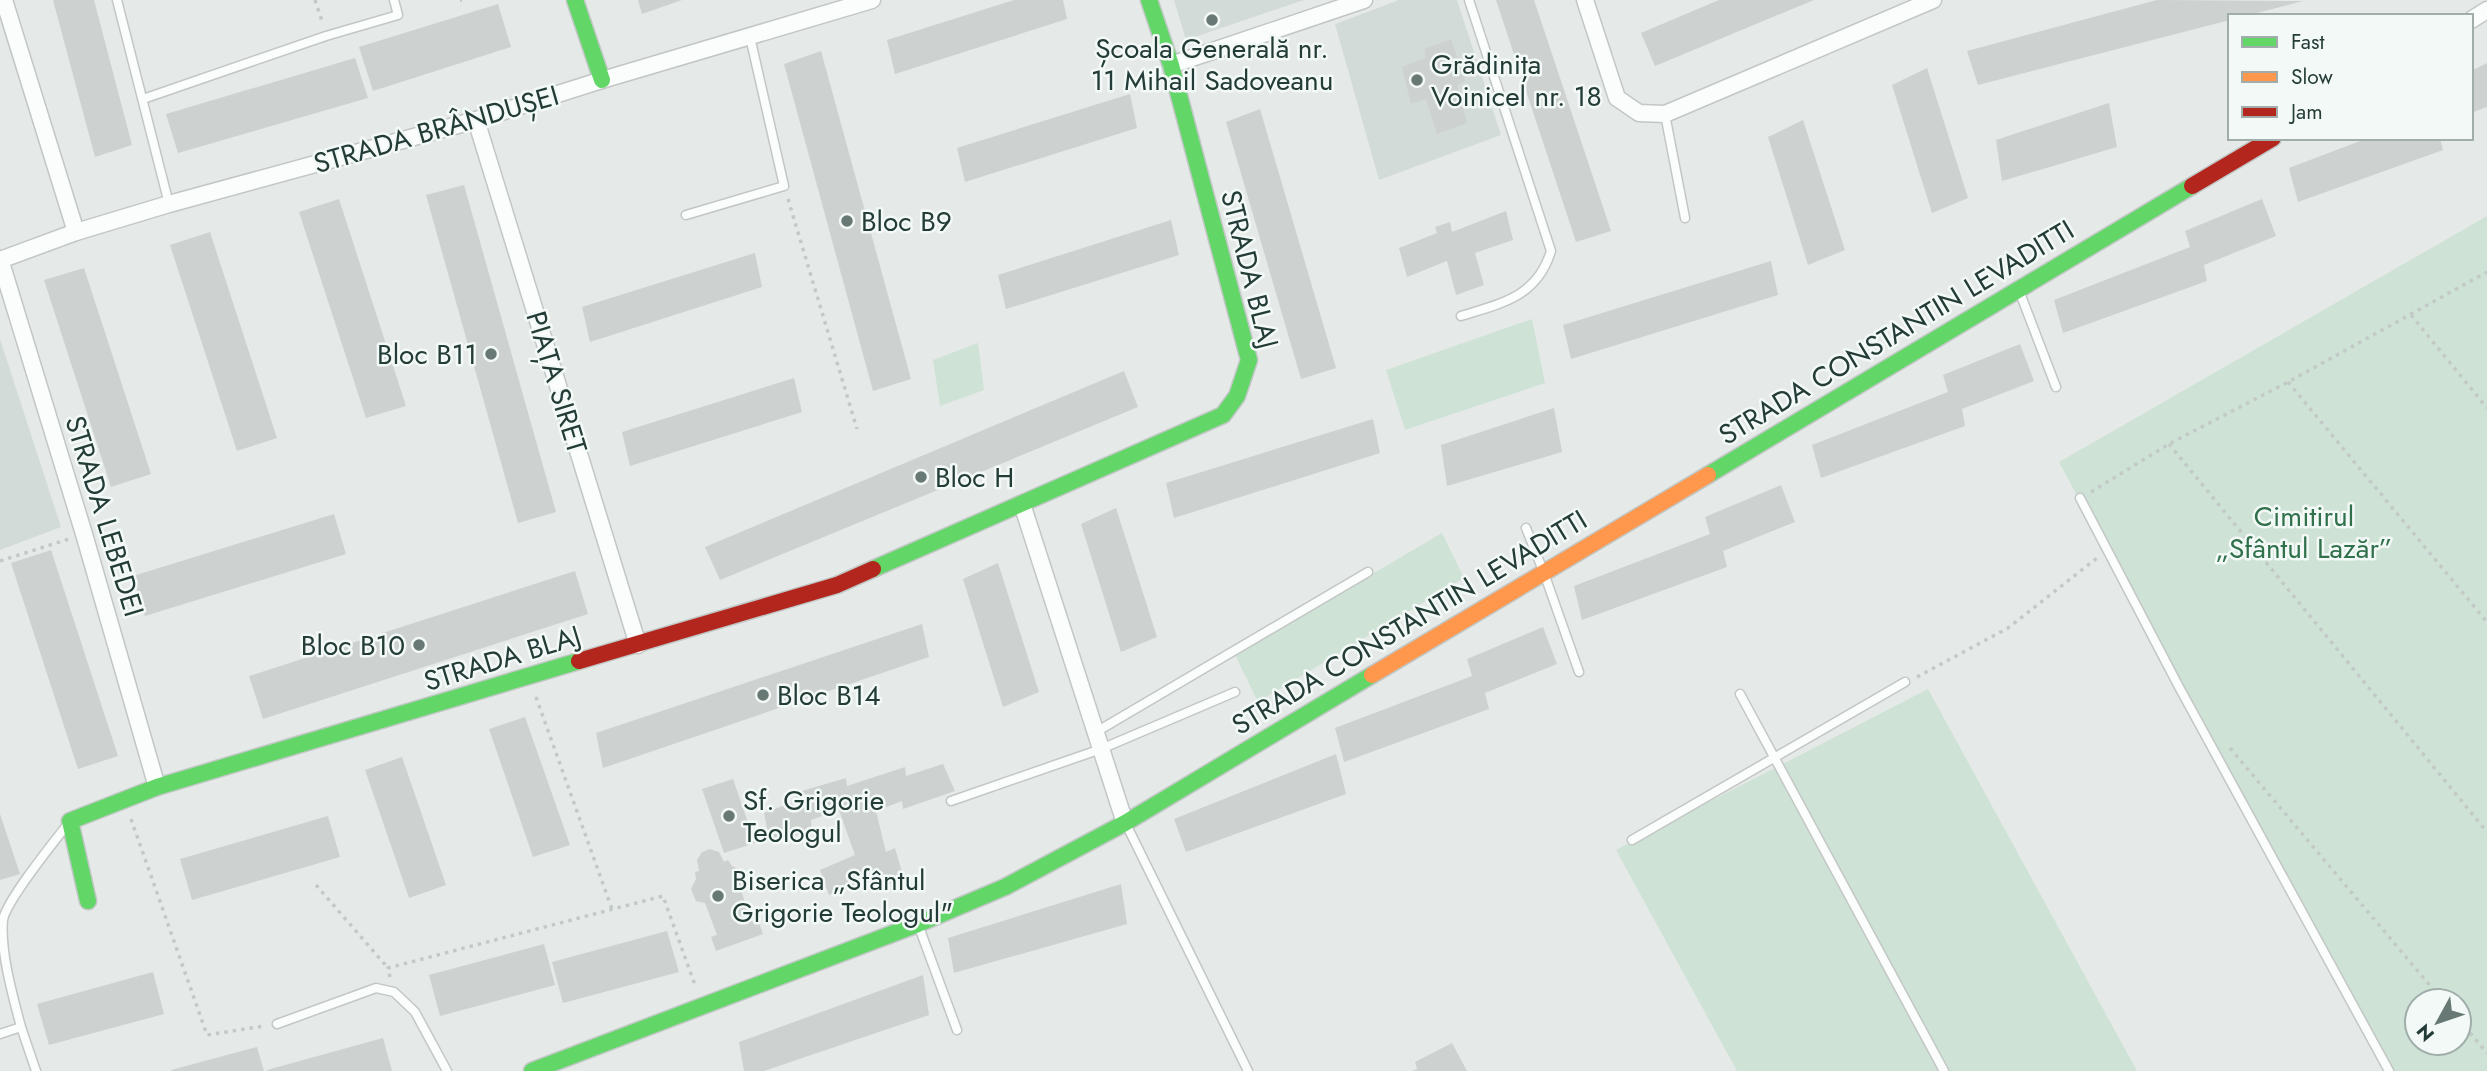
<svg xmlns="http://www.w3.org/2000/svg" width="2487" height="1071" font-family="Jost,sans-serif">
<style>
.built{fill:#d3dbd8}
.green{fill:#cfe2d6;fill-rule:evenodd}
.building{fill:#cdd1cf}
.lines{fill:none;stroke-linecap:round;stroke-linejoin:round}
.lane-casing{stroke:#c2c7c5;stroke-width:11}
.street-casing{stroke:#c2c7c5;stroke-width:19}
.fast-casing{stroke:#c1c7c5;stroke-width:19}
.slow-casing{stroke:#c1c7c5;stroke-width:19}
.jam-casing{stroke:#c1c7c5;stroke-width:19}
.path{stroke:#c2cac7;stroke-width:3.5;stroke-dasharray:3.5 5;stroke-linecap:butt}
.lane{stroke:#fbfcfc;stroke-width:8}
.street{stroke:#fbfcfc;stroke-width:16}
.fast{stroke:#63d668;stroke-width:16}
.slow{stroke:#ff974d;stroke-width:16}
.jam{stroke:#b3261e;stroke-width:16}
.poi-dot{fill:#687975;stroke:#f3f9f6;stroke-width:2.5}
.labels{text-anchor:middle;stroke-width:5;stroke-linejoin:round;paint-order:stroke}
.poi-label{font-size:28px;fill:#243c37;stroke:#f3f9f6;text-anchor:start}
.street-label{font-size:28px;fill:#243c37;stroke:#f3f9f6}
.park-label{font-size:28px;fill:#30714c;stroke:#f3f9f6}
</style>
<rect width="100%" height="100%" fill="#e5eae8"/>
<!-- built -->
<g class="built">
<path d="M1174 0H1304L1186 40Z"/>
<path d="M1399 0H1457L1501 135 1379 180 1335 24Z"/>
<path d="M0 339 61 527 0 550Z"/>
</g>
<!-- green -->
<g class="green">
<path d="M2487 216V1071H2386L2059 462ZM2417 1001H2459V1043H2417Z"/>
<path d="M1532 319 1545 383 1405 430 1386 370Z"/>
<path d="M978 343 984 390 940 406 933 360Z"/>
<path d="M1442 533 1464 578 1258 702 1235 655Z"/>
<path d="M1928 689 2137 1071H1737L1616 850Z"/>
</g>
<!-- building -->
<g class="building">
<path d="M53 0H94L132 145 95 157Z"/>
<path d="M638 0H682L642 14Z"/>
<path d="M1014 0H1063L1067 19 895 74 887 40Z"/>
<path d="M1496 0H1534L1611 231 1576 242Z"/>
<path d="M1719 0H1814L1655 66 1641 33Z"/>
<path d="M2157 0 2303 1 2245 16H2230V20L1978 85 1967 51Z"/>
<path d="M498 4 511 47 373 91 359 47Z"/>
<path d="M1451 39 1465 81 1457 85 1467 123 1437 134 1426 99 1411 104 1402 67 1426 58 1424 49Z"/>
<path d="M821 51 911 379 873 391 784 64Z"/>
<path d="M355 58 368 98 178 153 166 114Z"/>
<path d="M2487 63V107L2471 113V71Z"/>
<path d="M1927 68 1968 198 1932 213 1892 85Z"/>
<path d="M1130 94 1137 128 965 182 957 148Z"/>
<path d="M2109 103 2117 147 2002 181 1996 140Z"/>
<path d="M1260 109 1336 368 1301 379 1226 122Z"/>
<path d="M1803 120 1845 250 1808 265 1768 137Z"/>
<path d="M2368 138H2440L2443 150 2298 202 2289 168Z"/>
<path d="M464 185 556 512 518 523 426 195Z"/>
<path d="M339 199 406 406 366 418 299 212Z"/>
<path d="M2262 199 2276 236 2204 265 2207 281 2063 333 2054 300 2190 247 2185 231Z"/>
<path d="M1506 211 1513 240 1475 253 1484 285 1456 295 1447 261 1407 277 1399 248 1437 233 1435 227 1450 222 1452 232Z"/>
<path d="M1171 220 1179 255 1006 309 998 275Z"/>
<path d="M210 232 277 438 237 451 170 245Z"/>
<path d="M755 253 762 287 590 342 582 307Z"/>
<path d="M1771 261 1778 295 1571 359 1563 325Z"/>
<path d="M84 268 151 474 111 487 44 280Z"/>
<path d="M2020 344 2034 381 1962 409 1965 426 1821 478 1812 445 1948 392 1943 375Z"/>
<path d="M1124 371 1138 407 720 580 705 547Z"/>
<path d="M794 378 802 412 630 466 622 432Z"/>
<path d="M1554 408 1562 452 1447 486 1441 445Z"/>
<path d="M1373 419 1380 453 1174 518 1166 483Z"/>
<path d="M1781 485 1795 522 1723 551 1727 567 1582 620 1574 586 1710 534 1705 517Z"/>
<path d="M1116 508 1157 637 1121 652 1081 524Z"/>
<path d="M334 514 346 554 145 616 133 576Z"/>
<path d="M51 550 118 756 78 769 11 563Z"/>
<path d="M998 563 1039 692 1003 707 963 579Z"/>
<path d="M575 571 588 614 263 719 249 676Z"/>
<path d="M922 624 929 657 603 768 596 733Z"/>
<path d="M1543 627 1557 664 1485 693 1489 709 1344 762 1335 728 1472 676 1467 659Z"/>
<path d="M525 717 570 845 533 857 489 729Z"/>
<path d="M1336 754 1346 794 1186 852 1174 819Z"/>
<path d="M402 757 446 885 409 898 365 770Z"/>
<path d="M943 764 955 791 903 809 902 801 876 811 886 852 895 848 904 879 866 892 863 881 829 895 820 870 855 855 839 810 811 820 812 830 770 843 764 813 796 801 795 793 846 778 847 786 905 767 906 776Z"/>
<path d="M733 779 755 843 724 853 702 789Z"/>
<path d="M0 814 20 874 0 880Z"/>
<path d="M328 816 340 857 192 900 180 859Z"/>
<path d="M710 849 719 852 724 862 728 860 732 866 742 870 746 883 741 891 752 922 758 920 763 934 716 951 711 937 717 935 705 903 696 901 691 889 696 879 695 872 699 871 697 860 702 852Z"/>
<path d="M1121 884 1127 924 954 973 948 938Z"/>
<path d="M667 931 679 972 563 1003 552 962Z"/>
<path d="M544 944 555 985 440 1016 429 975Z"/>
<path d="M153 972 164 1014 49 1045 37 1004Z"/>
<path d="M923 975 929 1015 764 1071H744L739 1042Z"/>
<path d="M383 1038 392 1071H267V1070Z"/>
<path d="M1452 1043 1467 1071H1412L1417 1069 1415 1062Z"/>
<path d="M257 1047 264 1071H171V1070Z"/>
</g>
<g class="lines">
<defs>
<g id="lane">
<path d="M117 0 169 204"/>
<path d="M143 99 326 36 398 15 394 0"/>
<path d="M1665 114 1685 218"/>
<path d="M686 215 784 186 750 37"/>
<path d="M2020 293 2056 387"/>
<path d="M1461 316C1502 303 1537 297 1551 251L1469 0"/>
<path d="M2080 498 2179 687 2389 1071"/>
<path d="M1526 528 1544 573 1579 672"/>
<path d="M1740 694 1944 1071"/>
<path d="M1096 732 1368 572"/>
<path d="M951 801 1101 749 1235 692"/>
<path d="M1127 826 1248 1071"/>
<path d="M1632 840 1905 682"/>
<path d="M919 927 957 1030"/>
<path d="M277 1024 376 988 394 992 415 1012 447 1071"/>
<path d="M21 1027 36 1071"/>
<path d="M0 1034 21 1027C13 997 0 951 3 920 6 901 53 843 67 825"/>
</g>
<g id="street">
<path d="M4 0 76 232"/>
<path d="M1585 0 1617 98 1639 113 1665 114 1933 0"/>
<path d="M2471 20 2487 10"/>
<path d="M1171 65 1364 0"/>
<path d="M476 120 638 645"/>
<path d="M0 259 84 534 157 787"/>
<path d="M0 260 76 232 169 204 476 120 602 80 872 0"/>
<path d="M1022 504 1125 823"/>
</g>
<g id="fast">
<path d="M575 0 602 80"/>
<path d="M1708 475 2192 186"/>
<path d="M873 569 1223 415 1237 396 1249 360 1171 65 1149 0"/>
<path d="M88 901 70 821 157 787 579 661"/>
<path d="M532 1071 918 924 1005 887 1125 823 1372 675"/>
</g>
<path id="slow" d="M1372 675 1708 475"/>
<g id="jam">
<path d="M2192 186 2273 138"/>
<path d="M579 661 837 585 873 569"/>
</g>
</defs>
<!-- lane casing -->
<use href="#lane" class="lane-casing"/>
<!-- street casing -->
<use href="#street" class="street-casing"/>
<!-- fast casing -->
<use href="#fast" class="fast-casing"/>
<!-- slow casing -->
<use href="#slow" class="slow-casing"/>
<!-- jam casing -->
<use href="#jam" class="jam-casing"/>
<!-- path -->
<g class="path">
<path d="M315 0 322 21"/>
<path d="M460 0H462"/>
<path d="M788 199 857 429"/>
<path d="M2411 315 2487 408"/>
<path d="M2288 382 2487 622"/>
<path d="M2169 444 2487 832"/>
<path d="M2091 492 2169 444 2288 382 2487 272"/>
<path d="M0 561 69 539"/>
<path d="M1917 677 2008 628 2097 558"/>
<path d="M536 697 612 909"/>
<path d="M2230 748 2443 1001"/>
<path d="M131 819 207 1035 264 1026"/>
<path d="M316 885 388 968"/>
<path d="M390 977 388 968 663 896 695 985"/>
<path d="M2459 1020 2487 1053"/>
</g>
<!-- lane -->
<use href="#lane" class="lane"/>
<!-- street -->
<use href="#street" class="street"/>
<!-- fast -->
<use href="#fast" class="fast"/>
<!-- slow -->
<use href="#slow" class="slow"/>
<!-- jam -->
<use href="#jam" class="jam"/>
</g>
<!-- markers -->
<g class="poi-dot">
<circle cx="1212" cy="20" r="7"/>
<circle cx="1417" cy="80" r="7"/>
<circle cx="847" cy="221" r="7"/>
<circle cx="491" cy="354" r="7"/>
<circle cx="921" cy="477" r="7"/>
<circle cx="419" cy="645" r="7"/>
<circle cx="763" cy="695" r="7"/>
<circle cx="729" cy="816" r="7"/>
<circle cx="718" cy="896" r="7"/>
</g>
<g class="labels">
<!-- poi labels -->
<g class="poi-label">
<text x="1212" y="58" text-anchor="middle">Școala Generală nr.<tspan x="1212" dy="32">11 Mihail Sadoveanu</tspan></text>
<text x="1431" y="74">Grădinița<tspan x="1431" dy="32">Voinicel nr. 18</tspan></text>
<text x="861" y="231">Bloc B9</text>
<text x="477" y="364" text-anchor="end">Bloc B11</text>
<text x="935" y="487">Bloc H</text>
<text x="405" y="655" text-anchor="end">Bloc B10</text>
<text x="777" y="705">Bloc B14</text>
<text x="743" y="810">Sf. Grigorie<tspan x="743" dy="32">Teologul</tspan></text>
<text x="732" y="890">Biserica „Sfântul<tspan x="732" dy="32">Grigorie Teologul"</tspan></text>
</g>
<!-- street labels -->
<g class="street-label">
<text transform="translate(436 129) rotate(-16)" y="10">STRADA BRÂNDUȘEI</text>
<text transform="translate(1250 269) rotate(76)" y="10">STRADA BLAJ</text>
<text transform="translate(1896 332) rotate(-31)" y="10">STRADA CONSTANTIN LEVADITTI</text>
<text transform="translate(557 382) rotate(73)" y="10">PIAȚA SIRET</text>
<text transform="translate(105 516) rotate(73)" y="10">STRADA LEBEDEI</text>
<text transform="translate(1409 622) rotate(-31)" y="10">STRADA CONSTANTIN LEVADITTI</text>
<text transform="translate(502 658) rotate(-17)" y="10">STRADA BLAJ</text>
</g>
<!-- park labels -->
<g class="park-label">
<text x="2304" y="526">Cimitirul<tspan x="2304" dy="32">„Sfântul Lazăr”</tspan></text>
</g>
</g>
<!-- legend -->
<rect x="2228" y="14" width="245" height="126" fill="#f3f9f6" stroke="#a0adaa" stroke-width="2"/>
<rect x="2242" y="37" width="35" height="10" fill="#63d668" stroke="#a0adaa" stroke-width="2"/>
<text x="2291" y="49" font-size="21" fill="#243c37">Fast</text>
<rect x="2242" y="72" width="35" height="10" fill="#ff974d" stroke="#a0adaa" stroke-width="2"/>
<text x="2291" y="84" font-size="21" fill="#243c37">Slow</text>
<rect x="2242" y="107" width="35" height="10" fill="#b3261e" stroke="#a0adaa" stroke-width="2"/>
<text x="2291" y="119" font-size="21" fill="#243c37">Jam</text>
<!-- north arrow -->
<g transform="translate(2438 1022) rotate(230)"><circle r="33" fill="#f3f9f6" stroke="#a0adaa" stroke-width="2"/>
<path d="M0-5L12 26L0 18L-12 26Z" fill="#687975"/>
<text y="-10" font-size="19" font-weight="bold" text-anchor="middle" fill="#243c37">N</text>
</g>
</svg>
